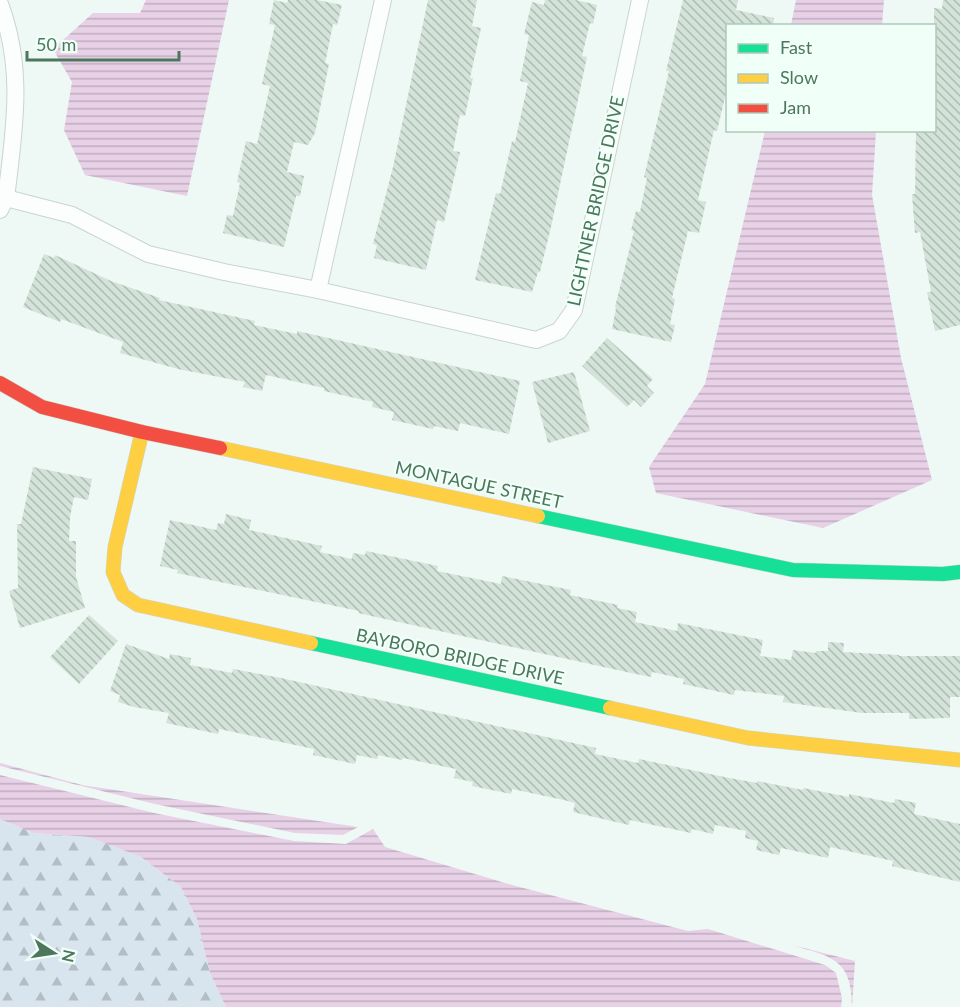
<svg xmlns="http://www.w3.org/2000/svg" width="960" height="1007" font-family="Lato,sans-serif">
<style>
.forest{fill:url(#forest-firs)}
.water{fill:url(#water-rules)}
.building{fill:url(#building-back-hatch)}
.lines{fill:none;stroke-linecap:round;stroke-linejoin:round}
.street-casing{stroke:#c9d5cf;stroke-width:18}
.fast-casing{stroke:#c9d6cf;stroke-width:15}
.slow-casing{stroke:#c9d6cf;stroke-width:15}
.jam-casing{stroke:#c9d6cf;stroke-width:15}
.street{stroke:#fcfefd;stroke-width:16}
.fast{stroke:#16e098;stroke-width:14}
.slow{stroke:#ffcf43;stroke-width:14}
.jam{stroke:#f24e42;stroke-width:14}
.labels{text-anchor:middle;stroke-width:4.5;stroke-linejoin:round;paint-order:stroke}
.street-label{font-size:18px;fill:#4d775c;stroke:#f1fff9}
</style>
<defs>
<pattern id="forest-firs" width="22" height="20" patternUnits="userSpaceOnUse" patternTransform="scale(1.5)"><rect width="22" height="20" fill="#d9e5ee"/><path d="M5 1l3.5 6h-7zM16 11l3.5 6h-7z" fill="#b2bec4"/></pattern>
<pattern id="water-rules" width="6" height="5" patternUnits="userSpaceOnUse" patternTransform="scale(1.5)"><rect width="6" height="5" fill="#e8d0e7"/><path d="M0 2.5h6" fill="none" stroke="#beaebe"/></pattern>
<pattern id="building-back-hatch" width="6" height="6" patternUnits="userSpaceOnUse" patternTransform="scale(1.5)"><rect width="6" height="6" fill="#d3e3da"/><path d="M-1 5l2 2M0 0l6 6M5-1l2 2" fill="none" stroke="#adbdb4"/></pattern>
</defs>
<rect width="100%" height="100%" fill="#eef8f4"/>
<!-- forest -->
<path class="forest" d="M0 819 34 833 89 837 141 857 181 887 197 919 210 973 226 1007H0Z"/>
<!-- water -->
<g class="water">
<path d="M146 0H229L187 196 85 175 64 130 72 82 53 49 93 13H140Z"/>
<path d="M796 0H884L882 25H791Z"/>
<path d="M765 131H876L872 195 901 358 932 480 823 528 656 493 649 467 705 384Z"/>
<path d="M0 763 82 785 358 827 343 835 295 833 155 804 0 766Z"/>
<path d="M0 775 154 813 294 841 346 844 373 829 385 847 512 885 688 931 708 929 825 965 836 973 842 998 841 1007H226L210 973 197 919 181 887 141 857 89 837 34 833 0 819Z"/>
<path d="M792 945 855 961 852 1007C852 959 832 957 792 945Z"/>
</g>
<!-- building -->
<g class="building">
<path d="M274 0 287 3 288 0H317L342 5 337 25 333 24 327 54 325 63 329 64 315 133 308 145 294 142 287 172 304 176 300 196H296L284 247 223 233 227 215 233 216 240 183 237 182 246 141 257 144 270 86 262 84 275 25 269 24Z"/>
<path d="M428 0H477L472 26 481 28 470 78H473L465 116 460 115 453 151 460 152 444 222 437 220 426 270 374 258 377 245 373 244 393 167Z"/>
<path d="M545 0H576L597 5 593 24 590 23 582 56 587 57 551 227 540 272H538L532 292 475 280 496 193 500 194 512 141 515 142 528 83 520 81 529 35 524 34 532 2 544 5Z"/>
<path d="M683 0H738L736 10 774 18 773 26H728V85L717 131 714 130 698 200 706 202 699 233 688 231 672 298 675 299 670 324 675 325 671 342 612 329 616 308 615 307 634 231 631 230 636 211 640 212 647 178 644 177 669 71H666Z"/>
<path d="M943 0H960V325L935 331 927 292H931L920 232 915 233 912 194H915L916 130H934V8L942 9Z"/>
<path d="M44 254 54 258 55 255 111 281 160 298 159 300 255 321 254 325 297 334V331L520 381 509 434 460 423 458 431 434 426 433 429 392 420 394 412 372 407 373 402 324 391V388L266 375 262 391 243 387 245 382 178 369 120 353 123 342 61 319 60 322 23 307Z"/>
<path d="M607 338 653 379 647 386 654 393 641 407 634 400 627 407 582 366Z"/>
<path d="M574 372 590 431 548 443 532 382Z"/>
<path d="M33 467 92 479 88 500 74 497 70 517 69 541H76V577L85 608 20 628 9 591 18 588 17 524H21Z"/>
<path d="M226 514 251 520 249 530 322 546 320 552 352 559 353 553 365 555 366 551 438 566 437 571 501 584 502 576 571 590 570 595 618 605 617 608 637 612 635 622 677 631 678 623 763 640 760 656 791 660 793 650 816 653V651H828V642L844 643 843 652 899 655V656H960V697H950V718L909 719V713H862L783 702 784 696 735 690 734 695 683 684 684 679 652 672 651 677 631 673 358 613 359 611 177 573 178 570 160 566 170 520 216 530 218 523 224 524Z"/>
<path d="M89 615 118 641 79 684 50 657Z"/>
<path d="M126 644 169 659 170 654 191 658 190 665 232 673 233 669 281 678 596 748 595 754 638 763 639 759 729 778 757 783V781L803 790V788L849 797V794L894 803 895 799 916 803 914 814 960 824V882L892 866 893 861 830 847 828 858 781 848 779 855 756 850 758 841 745 838 746 831 715 825 713 834 692 829 691 833 630 820 629 825 573 812 575 803 564 800 512 789 511 794 472 786 473 782 454 778 456 769 403 758 402 760 378 755 377 759 357 755 355 764 313 755 314 749 219 729 218 734 166 723 169 713 134 707 118 702 120 695 110 691Z"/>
</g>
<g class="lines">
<defs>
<g id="street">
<path d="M0 4C25 70 14 131 6 198L0 210"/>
<path d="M6 198 72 215 148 254 224 272 318 290 536 340 559 331 574 310 640 0"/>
<path d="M318 290 383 0"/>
</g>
<g id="fast">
<path d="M538 516 793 570 943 574 960 572"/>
<path d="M311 643 610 708"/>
</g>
<g id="slow">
<path d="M142 432 115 547 113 572 123 595 138 605 311 643"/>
<path d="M220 448 538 516"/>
<path d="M610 708 748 738 960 760"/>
</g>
<path id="jam" d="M0 383 42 407 142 432 220 448"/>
</defs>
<!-- street casing -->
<use href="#street" class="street-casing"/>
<!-- fast casing -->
<use href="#fast" class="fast-casing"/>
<!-- slow casing -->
<use href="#slow" class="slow-casing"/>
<!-- jam casing -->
<use href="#jam" class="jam-casing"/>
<!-- street -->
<use href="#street" class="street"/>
<!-- fast -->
<use href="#fast" class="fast"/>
<!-- slow -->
<use href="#slow" class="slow"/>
<!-- jam -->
<use href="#jam" class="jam"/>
</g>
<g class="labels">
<!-- street labels -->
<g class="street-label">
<text transform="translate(596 201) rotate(-78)" y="6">LIGHTNER BRIDGE DRIVE</text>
<text transform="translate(479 485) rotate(12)" y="6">MONTAGUE STREET</text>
<text transform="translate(460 657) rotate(12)" y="6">BAYBORO BRIDGE DRIVE</text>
</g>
</g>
<!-- legend -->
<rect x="726" y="24" width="210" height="108" fill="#f1fff9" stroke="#afc9ba" stroke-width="1.5"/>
<rect x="738" y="44" width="30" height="9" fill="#16e098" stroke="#afc9ba" stroke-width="1.5"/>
<text x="780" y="54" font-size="18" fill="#4d775c">Fast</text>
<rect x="738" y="74" width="30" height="9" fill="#ffcf43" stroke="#afc9ba" stroke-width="1.5"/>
<text x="780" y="84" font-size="18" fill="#4d775c">Slow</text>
<rect x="738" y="104" width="30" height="9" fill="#f24e42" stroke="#afc9ba" stroke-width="1.5"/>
<text x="780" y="114" font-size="18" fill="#4d775c">Jam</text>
<!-- north arrow -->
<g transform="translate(54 953) rotate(102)" stroke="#f1fff9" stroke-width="4.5" paint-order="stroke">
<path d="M0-4.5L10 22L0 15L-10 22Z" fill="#4d775c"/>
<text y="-9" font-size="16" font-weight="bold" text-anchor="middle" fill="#4d775c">N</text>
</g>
<!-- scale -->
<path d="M27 51v9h152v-9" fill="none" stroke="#4d775c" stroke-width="3"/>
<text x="36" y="51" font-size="18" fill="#4d775c" stroke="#f1fff9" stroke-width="4.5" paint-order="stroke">50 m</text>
</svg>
